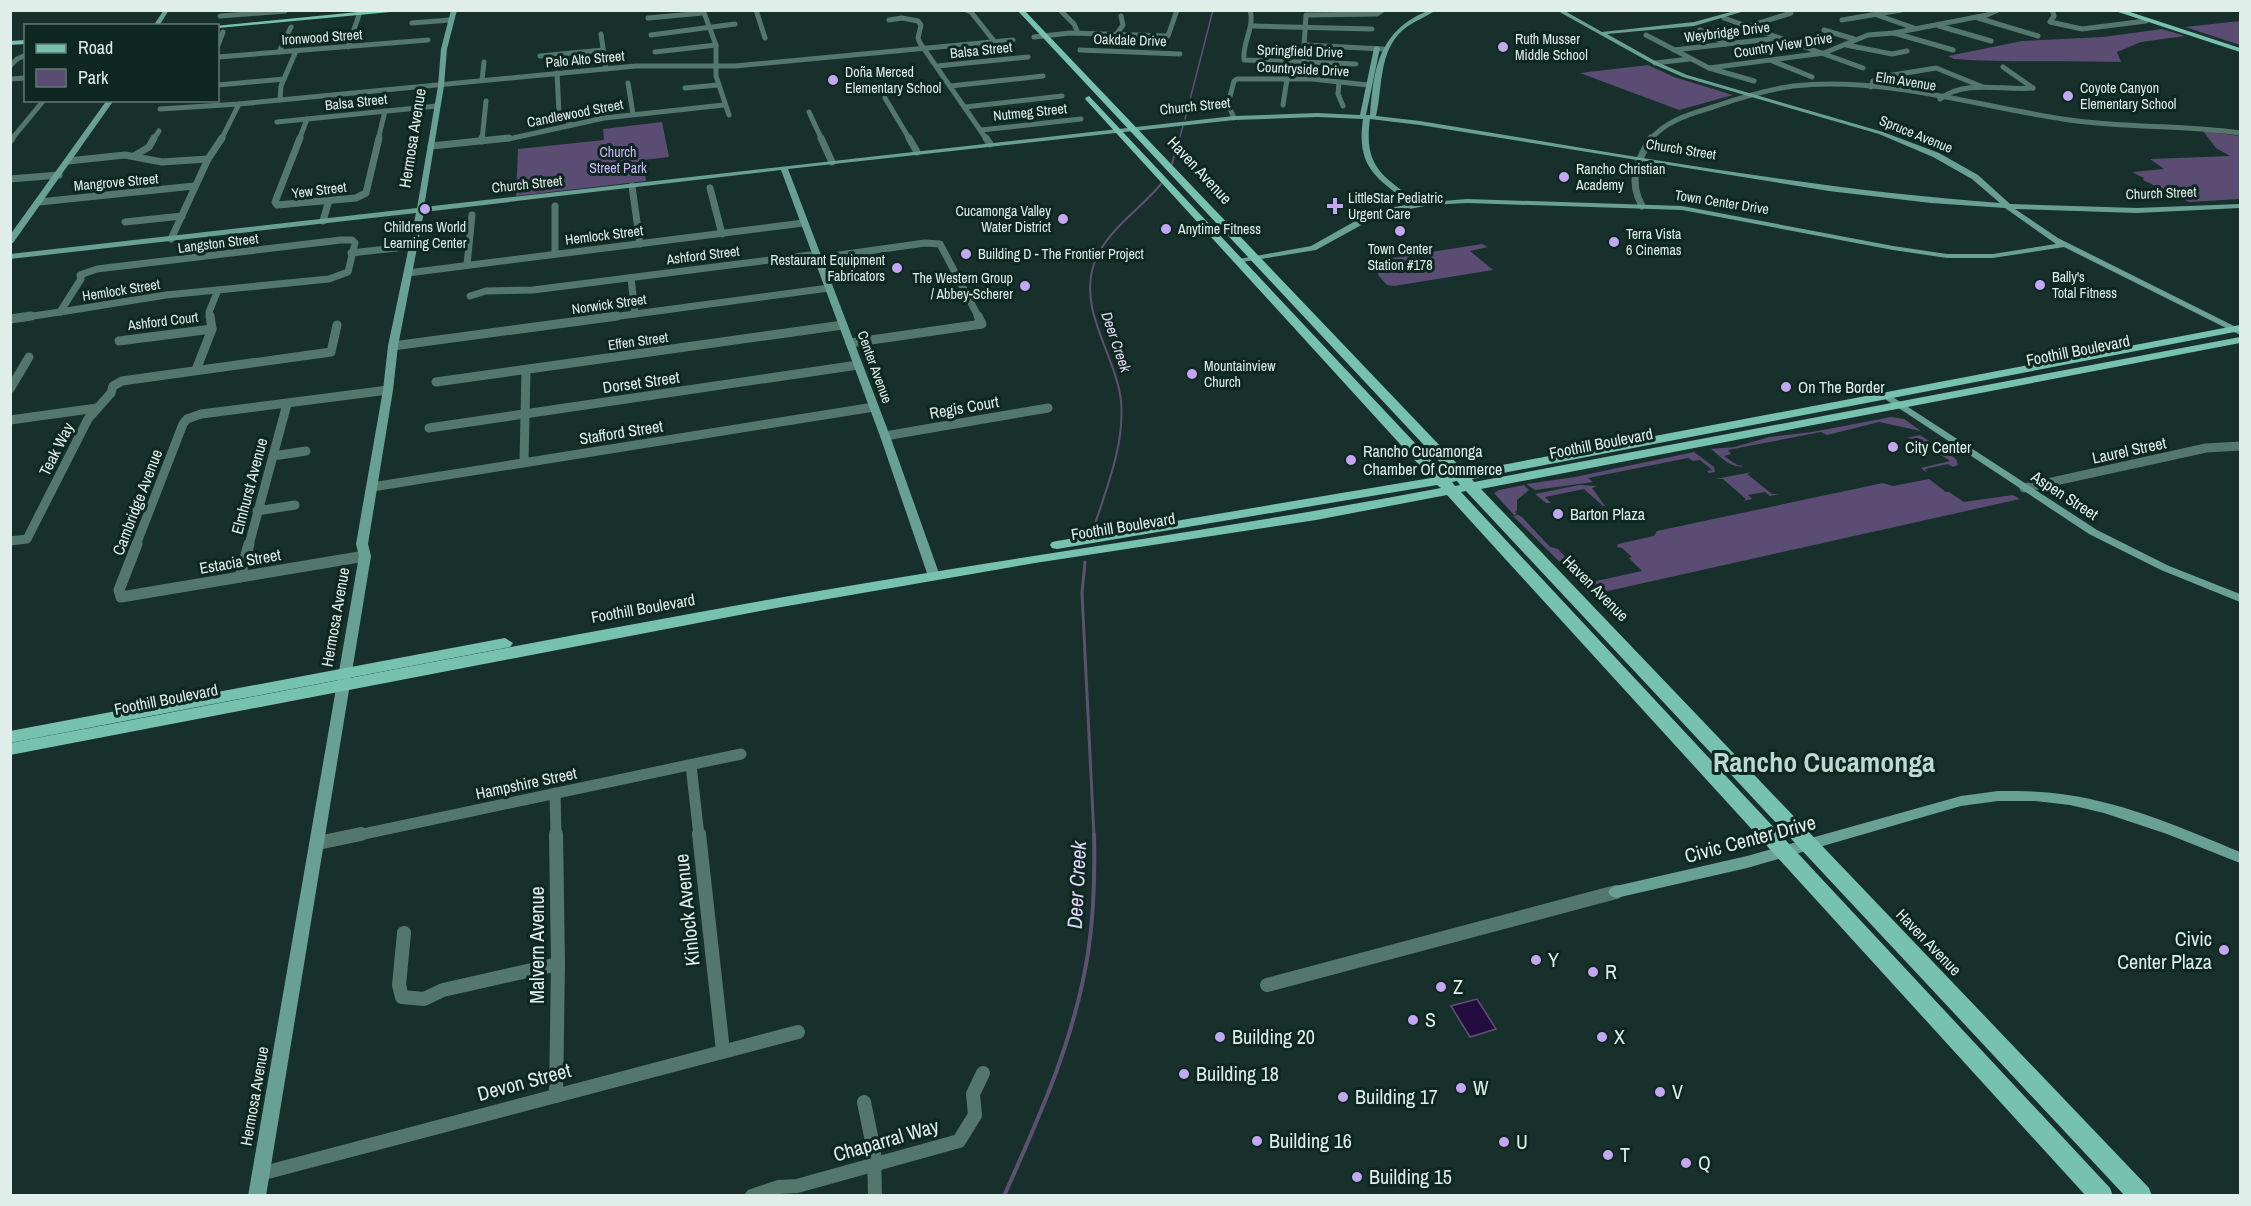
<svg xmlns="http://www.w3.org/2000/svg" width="2251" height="1206" font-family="'Archivo Narrow',sans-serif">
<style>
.green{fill:#5a4c73}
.water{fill:#250c40;stroke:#5d5073;stroke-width:1.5}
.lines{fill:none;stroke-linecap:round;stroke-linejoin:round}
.stream-far3{stroke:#5d5073;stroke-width:1.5}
.stream-far2{stroke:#5d5073;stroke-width:2}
.stream-far1{stroke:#5d5073;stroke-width:3}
.stream{stroke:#5d5073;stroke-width:4}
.street-far4{stroke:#54776d;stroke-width:5}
.street-far3{stroke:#54776d;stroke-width:7}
.street-far2{stroke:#54776d;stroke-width:9}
.street-far1{stroke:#54776d;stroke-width:11}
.street{stroke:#54776d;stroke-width:14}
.secondary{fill:#68a193;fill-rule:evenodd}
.primary{fill:#77c2af;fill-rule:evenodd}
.poi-dot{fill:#c3a7f2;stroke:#0e2721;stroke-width:2}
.labels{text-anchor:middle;stroke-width:6;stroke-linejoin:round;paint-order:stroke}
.far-street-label{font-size:14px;fill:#e0eeea;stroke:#0e2721}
.far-poi-label{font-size:14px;fill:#e0eeea;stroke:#0e2721;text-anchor:start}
.far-park-label{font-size:14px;fill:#cfb6fb;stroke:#0e2721}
.far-water-label{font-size:15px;font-style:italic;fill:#e2d6f9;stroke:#0e2721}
.street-label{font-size:16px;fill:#e0eeea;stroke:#0e2721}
.poi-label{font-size:16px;fill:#e0eeea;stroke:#0e2721;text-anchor:start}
.near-street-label{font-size:20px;fill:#e0eeea;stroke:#0e2721}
.near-poi-label{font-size:20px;fill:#e0eeea;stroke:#0e2721;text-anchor:start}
.near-water-label{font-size:21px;font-style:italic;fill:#e2d6f9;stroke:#0e2721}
.town-label{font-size:28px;font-weight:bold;fill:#bcd9d0;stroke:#0e2721}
</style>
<rect width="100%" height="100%" fill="#18302b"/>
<!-- green -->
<g class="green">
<path d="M2240 21V45L2185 27Z"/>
<path d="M2162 29 2185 36 2141 42 2117 52 2121 62C2065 60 2010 63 1954 59L1948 56 2022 41 2103 37Z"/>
<path d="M1648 65 1674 77 1733 95 1679 110 1580 73Z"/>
<path d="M662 122 669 157 643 160 646 181 516 196 518 149 604 140 603 129Z"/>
<path d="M2203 131 2240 136V199L2189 202 2143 180 2144 178 2132 172 2164 169 2150 159 2230 156 2216 148Z"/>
<path d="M1482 244 1488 247 1470 251 1493 270 1394 286 1387 285 1378 275 1380 260Z"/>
<path d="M1891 417 1904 419 1921 431 1879 422 1827 435 1821 432 1728 450 1731 454 1724 456 1737 465 1744 466C1731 469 1721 457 1711 449L1734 447 1770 437 1812 432Z"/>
<path d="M1920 435 1956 459 1958 465 1953 467 1948 464 1925 469 1927 473 1921 468 1950 461 1917 439 1906 438Z"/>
<path d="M1694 452 1714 467 1715 472 1709 473 1707 471 1712 470 1700 460 1693 461 1688 458 1588 478 1593 482 1535 490 1526 484 1575 477Z"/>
<path d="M1752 472 1747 474 1772 494H1779L1770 496 1765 492 1748 495 1752 499 1743 501 1746 499 1723 479H1716Z"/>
<path d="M1929 479 1946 492H1949L1964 502 2013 495 2020 499 1590 595 1582 587 1587 583 1642 571 1629 558 1632 557 1622 548 1617 547 1618 544 1654 536 1657 531 1883 483 1893 486Z"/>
<path d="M1524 485 1529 490 1517 500V510L1515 512 1517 514 1514 515 1494 493 1499 490Z"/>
<path d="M1579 485 1597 486 1592 488 1605 506H1603L1584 489 1545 497 1551 503H1546L1535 494Z"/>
<path d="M1518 515 1522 517 1550 547 1558 549 1581 574 1574 576 1513 516Z"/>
</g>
<!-- water -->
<path class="water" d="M1477 999 1496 1029 1470 1037 1451 1006Z"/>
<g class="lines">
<!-- stream-far3 -->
<g class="stream-far3">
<path d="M1185 119 1213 10"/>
<path d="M1179 140 1183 126"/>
</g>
<!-- stream-far2 -->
<g class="stream-far2">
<path d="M1172 164 1179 138"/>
<path d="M1093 530C1106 489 1125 445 1121 401 1116 355 1078 312 1094 264 1105 231 1140 210 1161 184"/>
</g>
<!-- stream-far1 -->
<path class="stream-far1" d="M1085 562 1082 593 1094 836"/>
<!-- stream -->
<path class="stream" d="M1004 1196C1039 1118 1075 1038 1088 953 1094 914 1095 874 1094 834"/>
<!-- street-far4 -->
<g class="street-far4">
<path d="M703 10 716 45V76L729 115"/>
<path d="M756 10 765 38"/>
<path d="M966 10 971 12 994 41"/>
<path d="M1060 10 1074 24 1078 33"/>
<path d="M1250 10C1255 28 1242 42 1244 60L1356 64"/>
<path d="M2052 10 2054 16 2050 22 2082 29 2146 21"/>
<path d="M1877 15 1914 28"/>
<path d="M220 16 285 11"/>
<path d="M648 18 703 13"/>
<path d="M1724 18 1863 68"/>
<path d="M1978 18 2038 36"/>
<path d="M889 20 902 18 918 21 921 25 918 38 920 43 987 140"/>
<path d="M1842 20 1901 10"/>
<path d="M412 23 450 20"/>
<path d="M1253 26 1372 29"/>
<path d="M1750 26 1791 13"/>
<path d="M1939 26 1991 41"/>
<path d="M1700 30 1726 44"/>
<path d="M1824 30 1854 39"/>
<path d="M1894 33 1953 50"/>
<path d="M601 34 606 69"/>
<path d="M651 35 735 24"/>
<path d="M1116 35 1123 25 1121 16"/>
<path d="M1646 35 1709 68 1754 81"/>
<path d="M1034 37 1070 33 1168 36 1177 10"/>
<path d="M218 45 223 32"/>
<path d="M1305 45 1383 49"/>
<path d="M1846 45 1892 54 1907 51"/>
<path d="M348 47 359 15"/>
<path d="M1080 50 1180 54"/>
<path d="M1674 50 1779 38"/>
<path d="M279 52 291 27"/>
<path d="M655 52 716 45"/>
<path d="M540 56 603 50"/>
<path d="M218 57 428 40"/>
<path d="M1770 60 1812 77"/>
<path d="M1303 61 1306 15 1377 14 1383 10"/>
<path d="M1655 63 1690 59"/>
<path d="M10 66 17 59 26 55"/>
<path d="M937 66 1028 57"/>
<path d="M2003 67 2033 88"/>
<path d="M1709 68 1824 53 1868 35 1894 33 1987 15 1998 10"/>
<path d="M557 73 559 113 571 125"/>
<path d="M10 79 26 78"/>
<path d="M482 80 484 62"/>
<path d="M1339 82 1338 94 1343 106"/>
<path d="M628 83 633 114"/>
<path d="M218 85 284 79"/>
<path d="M950 86 1043 76"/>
<path d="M1871 87 1873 81 1887 76 1936 68 1983 87"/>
<path d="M685 88 718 85"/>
<path d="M885 98 910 140"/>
<path d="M1940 99C1966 79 2003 91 2033 88"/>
<path d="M280 100 281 86 296 51"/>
<path d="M1283 105 1287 79"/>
<path d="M965 107 1062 96"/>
<path d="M160 109 239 104 636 66H735L1013 40"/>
<path d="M809 112 822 140"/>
<path d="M1234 118 1228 104 1234 81 1237 79H1312L1368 85"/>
<path d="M277 122 437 106"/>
<path d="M981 130 1081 119"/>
<path d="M11 140 44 100"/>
<path d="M153 140 159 131"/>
<path d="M221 140 239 104"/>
<path d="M299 140 307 119"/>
<path d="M378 140 385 111"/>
<path d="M482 140 486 101"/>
<path d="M494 140 513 138 604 118 724 105"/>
<path d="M1650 140C1666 120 1691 114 1713 107 1739 98 1766 90 1793 86 1887 75 1984 109 2077 121 2131 128 2186 125 2240 133"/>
</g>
<!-- street-far3 -->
<g class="street-far3">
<path d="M300 138 275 202 277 205 356 198 366 193 379 138"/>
<path d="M821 138 832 162"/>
<path d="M909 138 917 152"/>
<path d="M986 138 990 144"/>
<path d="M10 141 12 138"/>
<path d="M482 141V138"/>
<path d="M431 146 509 138"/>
<path d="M134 156 149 147 154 138"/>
<path d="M68 161 125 155 162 162 208 159"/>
<path d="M10 179 59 175"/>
<path d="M632 186 640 244"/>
<path d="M710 188 722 234"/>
<path d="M39 202 194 186"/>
<path d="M555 206V254"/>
<path d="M1642 206C1628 181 1637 161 1651 138"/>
<path d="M323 221 329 200"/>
<path d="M125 222 182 216"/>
<path d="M171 239 208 159 222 138"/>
<path d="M341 240H352L355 243 348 272 329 279 166 295 60 312 81 279 80 275 97 269Z"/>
<path d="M351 253 414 246"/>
<path d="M467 265 472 215"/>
<path d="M408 273 803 223"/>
<path d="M631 278 635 314"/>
<path d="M470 296 486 291 533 290 810 255 818 258 925 243 940 244 979 318"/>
<path d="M20 318 60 312"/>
<path d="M210 318 209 312 218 290"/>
<path d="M605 318 829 288"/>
</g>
<!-- street-far2 -->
<g class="street-far2">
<path d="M10 319 31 316"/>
<path d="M119 341 212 329"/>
<path d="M850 343 982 324 978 316"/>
<path d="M393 346 617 316"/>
<path d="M196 370 212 329 210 316"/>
<path d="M436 382 843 325"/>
<path d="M10 389 29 357"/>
<path d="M10 420 97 408"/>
<path d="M429 428 858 365"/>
<path d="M885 436 1048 408"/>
<path d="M273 456 306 451"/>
<path d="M524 462 526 370"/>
<path d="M372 487 874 407"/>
<path d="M2024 488 2206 448 2240 446"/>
<path d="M257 511 295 505"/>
<path d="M10 541 27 539 88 419 111 393 113 386 122 381 331 352 337 325"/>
<path d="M136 545 183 424 187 419 201 414 388 390"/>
<path d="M249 545 287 404"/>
</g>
<!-- street-far1 -->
<g class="street-far1">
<path d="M137 544 119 590 121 597 365 556"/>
<path d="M240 577 249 544"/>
<path d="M691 765 699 836"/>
<path d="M555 793 556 836"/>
<path d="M354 836 741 754"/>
</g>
<!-- street -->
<g class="street">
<path d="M556 834 558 964 556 1096"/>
<path d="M699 834 723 1051"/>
<path d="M318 843 361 834"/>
<path d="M404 933 399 985 402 997 424 999 443 990 558 964"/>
<path d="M1267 985 1616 892"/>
<path d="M864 1102 874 1151 875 1196"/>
<path d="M260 1174 798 1032"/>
<path d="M752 1196 779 1187 797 1186 959 1141 975 1115 973 1094 983 1073"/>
</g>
<!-- secondary -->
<g class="secondary">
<path d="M164 10H169L159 26H153Z"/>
<path d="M451 10H457L447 49 444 86 424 207 1234 116 1317 113 1360 115 1374 48 1377 46 1380 48 1366 115H1370C1373 78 1376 42 1410 20 1418 15 1427 10 1436 10 1426 17 1414 21 1404 29 1378 51 1383 87 1376 116L1420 121C1613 152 1805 189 2000 203L1972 179 1933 157 1879 134 1683 77 1653 64 1556 10H1563L1602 32 1694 22 1738 10H1748L1694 26 1607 34 1657 62 1687 75 1883 132 1939 153 1978 175 2010 204 2137 208 2240 204V208L2137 213 2015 209 2058 238 2240 329V335L2064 247 1993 258H1947L1893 250 1682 210 1467 203 1430 205 1394 212 1365 223 1316 250 1236 263V259H1239L1311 246 1359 219 1389 208 1411 204C1376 178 1356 167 1363 119L1317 117 1234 120 788 169 890 436 940 576 934 580 928 576 880 436 781 170 424 212 398 346 393 390 368 544 371 556 266 1196H248L359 556 356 544 383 390 388 346 416 213 10 259V254L417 208 438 86 441 49ZM1370 119 1420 125 1829 191 1931 203 2005 208 2056 244 1993 254H1947L1893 246 1682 206 1467 199 1419 203C1384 177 1363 168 1370 119Z"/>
<path d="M107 100H114L13 243H10V235Z"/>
<path d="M1885 392 2097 530 2169 566 2240 594V602L2161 570 2089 534 1882 397V393Z"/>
<path d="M1998 791C2022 791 2045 791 2068 795 2128 804 2185 829 2240 852V863L2167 834 2104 813 2070 805 2035 801H1998L1961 806 1747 868 1616 898 1611 896 1608 892 1611 888 1616 886 1747 856 1961 796Z"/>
</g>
<!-- primary -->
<g class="primary">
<path d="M378 10H412L218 28 215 26Z"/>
<path d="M1017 10H1024L1465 472 2240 325V331L1472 479 1474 482 2240 337V343L1481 489 2149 1188 2152 1196H2125L1466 491 1461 492 2110 1188 2113 1196H2086L1447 495 1316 520 1035 563 776 608 10 755V743C266 695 522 643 778 598 999 559 1221 530 1441 488L1437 485 1057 549 1052 548 1050 545 1052 542 1057 541 1431 478 1086 100 1085 98 1089 96 1445 475 1451 474ZM1457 481 1460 485 1455 486 1452 482Z"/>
<path d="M2112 10H2124L2240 48V52Z"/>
<path d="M26 40V44L10 45V41Z"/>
<path d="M505 638 513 643 510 647 10 743V731Z"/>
</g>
</g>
<!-- markers -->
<g class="poi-dot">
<circle cx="1503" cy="47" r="6"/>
<circle cx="833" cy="80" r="6"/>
<circle cx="2068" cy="96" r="6"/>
<circle cx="1564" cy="177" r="6"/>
<path d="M1332 197h6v6h6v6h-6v6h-6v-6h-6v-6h6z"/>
<circle cx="425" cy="209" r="6"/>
<circle cx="1063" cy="219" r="6"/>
<circle cx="1166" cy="229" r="6"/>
<circle cx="1400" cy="231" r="6"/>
<circle cx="1614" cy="242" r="6"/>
<circle cx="966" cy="254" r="6"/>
<circle cx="897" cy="268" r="6"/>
<circle cx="2040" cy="285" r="6"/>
<circle cx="1025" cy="286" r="6"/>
<circle cx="1192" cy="374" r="6"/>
<circle cx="1786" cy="387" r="6"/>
<circle cx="1893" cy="447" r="6"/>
<circle cx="1351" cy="460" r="6"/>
<circle cx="1558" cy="514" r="6"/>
<circle cx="2224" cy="950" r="6"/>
<circle cx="1536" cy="960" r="6"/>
<circle cx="1593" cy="972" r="6"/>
<circle cx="1441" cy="987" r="6"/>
<circle cx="1413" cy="1020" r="6"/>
<circle cx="1220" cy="1037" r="6"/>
<circle cx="1602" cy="1037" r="6"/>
<circle cx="1184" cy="1074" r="6"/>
<circle cx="1461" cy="1088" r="6"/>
<circle cx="1660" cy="1092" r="6"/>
<circle cx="1343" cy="1097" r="6"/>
<circle cx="1257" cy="1141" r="6"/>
<circle cx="1504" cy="1142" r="6"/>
<circle cx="1608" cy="1155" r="6"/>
<circle cx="1686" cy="1163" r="6"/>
<circle cx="1357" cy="1177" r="6"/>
</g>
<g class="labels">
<!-- far-street labels -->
<g class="far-street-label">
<text transform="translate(1727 32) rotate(-7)" y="5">Weybridge Drive</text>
<text transform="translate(322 37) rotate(-4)" y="5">Ironwood Street</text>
<text transform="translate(1130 40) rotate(2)" y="5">Oakdale Drive</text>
<text transform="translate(1783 45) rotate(-9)" y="5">Country View Drive</text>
<text transform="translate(981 50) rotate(-6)" y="5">Balsa Street</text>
<text transform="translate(1300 51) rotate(2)" y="5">Springfield Drive</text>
<text transform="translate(585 59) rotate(-5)" y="5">Palo Alto Street</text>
<text transform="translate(1303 69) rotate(3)" y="5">Countryside Drive</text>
<text transform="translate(1906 81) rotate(9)" y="5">Elm Avenue</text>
<text transform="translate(356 102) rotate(-6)" y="5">Balsa Street</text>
<text transform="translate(1195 106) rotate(-6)" y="5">Church Street</text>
<text transform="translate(1030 112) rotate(-6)" y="5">Nutmeg Street</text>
<text transform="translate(575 113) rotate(-11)" y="5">Candlewood Street</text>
<text transform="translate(1916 134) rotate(22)" y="5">Spruce Avenue</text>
<text transform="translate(1681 149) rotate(9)" y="5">Church Street</text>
<text transform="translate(116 182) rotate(-5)" y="5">Mangrove Street</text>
<text transform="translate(527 184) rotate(-6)" y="5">Church Street</text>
<text transform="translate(319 190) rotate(-7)" y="5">Yew Street</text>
<text transform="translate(2161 193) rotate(-2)" y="5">Church Street</text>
<text transform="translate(1722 202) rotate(9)" y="5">Town Center Drive</text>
<text transform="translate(604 235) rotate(-7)" y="5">Hemlock Street</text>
<text transform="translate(218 243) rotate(-7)" y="5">Langston Street</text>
<text transform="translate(703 255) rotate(-7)" y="5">Ashford Street</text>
<text transform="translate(121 290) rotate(-9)" y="5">Hemlock Street</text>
<text transform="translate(609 304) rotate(-8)" y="5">Norwick Street</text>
<text transform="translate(163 321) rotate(-7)" y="5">Ashford Court</text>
<text transform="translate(638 341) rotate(-8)" y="5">Effen Street</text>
<text transform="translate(875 367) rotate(70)" y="5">Center Avenue</text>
</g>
<!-- far-poi labels -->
<g class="far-poi-label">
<text x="1515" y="44">Ruth Musser<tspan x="1515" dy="16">Middle School</tspan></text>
<text x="845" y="77">Doña Merced<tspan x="845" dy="16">Elementary School</tspan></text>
<text x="2080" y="93">Coyote Canyon<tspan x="2080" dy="16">Elementary School</tspan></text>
<text x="1576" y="174">Rancho Christian<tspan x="1576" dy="16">Academy</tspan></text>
<text x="1348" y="203">LittleStar Pediatric<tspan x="1348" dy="16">Urgent Care</tspan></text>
<text x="1051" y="216" text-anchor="end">Cucamonga Valley<tspan x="1051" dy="16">Water District</tspan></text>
<text x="425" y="232" text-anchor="middle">Childrens World<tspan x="425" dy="16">Learning Center</tspan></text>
<text x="1178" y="234">Anytime Fitness</text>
<text x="1626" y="239">Terra Vista<tspan x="1626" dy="16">6 Cinemas</tspan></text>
<text x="1400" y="254" text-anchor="middle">Town Center<tspan x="1400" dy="16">Station #178</tspan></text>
<text x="978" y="259">Building D - The Frontier Project</text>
<text x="885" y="265" text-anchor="end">Restaurant Equipment<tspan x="885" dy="16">Fabricators</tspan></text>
<text x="2052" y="282">Bally's<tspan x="2052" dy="16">Total Fitness</tspan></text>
<text x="1013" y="283" text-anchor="end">The Western Group<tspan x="1013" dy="16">/ Abbey-Scherer</tspan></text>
<text x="1204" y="371">Mountainview<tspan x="1204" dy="16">Church</tspan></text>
</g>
<!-- far-park labels -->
<g class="far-park-label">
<text x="618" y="157">Church<tspan x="618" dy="16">Street Park</tspan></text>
</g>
<!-- far-water labels -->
<g class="far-water-label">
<text transform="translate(1116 342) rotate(71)" y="5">Deer Creek</text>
</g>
<!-- street labels -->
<g class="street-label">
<text transform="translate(412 138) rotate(-81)" y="6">Hermosa Avenue</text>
<text transform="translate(1200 170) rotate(47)" y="6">Haven Avenue</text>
<text transform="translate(2078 350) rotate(-11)" y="6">Foothill Boulevard</text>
<text transform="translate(641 382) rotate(-8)" y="6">Dorset Street</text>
<text transform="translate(964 407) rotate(-10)" y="6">Regis Court</text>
<text transform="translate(621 432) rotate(-9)" y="6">Stafford Street</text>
<text transform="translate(1601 443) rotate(-11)" y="6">Foothill Boulevard</text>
<text transform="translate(56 449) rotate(-63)" y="6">Teak Way</text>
<text transform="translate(2129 450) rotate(-12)" y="6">Laurel Street</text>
<text transform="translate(249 486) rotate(-75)" y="6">Elmhurst Avenue</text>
<text transform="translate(2065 495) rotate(33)" y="6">Aspen Street</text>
<text transform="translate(137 502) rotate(-69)" y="6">Cambridge Avenue</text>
<text transform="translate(1123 526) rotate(-9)" y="6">Foothill Boulevard</text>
<text transform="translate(240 561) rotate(-10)" y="6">Estacia Street</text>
<text transform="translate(1596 588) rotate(45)" y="6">Haven Avenue</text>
<text transform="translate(643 608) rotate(-10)" y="6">Foothill Boulevard</text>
<text transform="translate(335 617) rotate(-80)" y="6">Hermosa Avenue</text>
<text transform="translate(166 699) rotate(-11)" y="6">Foothill Boulevard</text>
<text transform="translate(526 783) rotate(-12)" y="6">Hampshire Street</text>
<text transform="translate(1929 942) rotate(46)" y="6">Haven Avenue</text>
<text transform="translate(254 1096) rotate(-80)" y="6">Hermosa Avenue</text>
</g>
<!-- poi labels -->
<g class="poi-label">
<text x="1798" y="393">On The Border</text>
<text x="1905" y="453">City Center</text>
<text x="1363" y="457">Rancho Cucamonga<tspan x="1363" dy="18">Chamber Of Commerce</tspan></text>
<text x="1570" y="520">Barton Plaza</text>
</g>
<!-- near-street labels -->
<g class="near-street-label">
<text transform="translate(1750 839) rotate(-15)" y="7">Civic Center Drive</text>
<text transform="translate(687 910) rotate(-96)" y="7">Kinlock Avenue</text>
<text transform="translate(537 945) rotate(-90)" y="7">Malvern Avenue</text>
<text transform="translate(524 1082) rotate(-15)" y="7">Devon Street</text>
<text transform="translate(886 1140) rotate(-16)" y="7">Chaparral Way</text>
</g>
<!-- near-poi labels -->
<g class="near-poi-label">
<text x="2212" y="946" text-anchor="end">Civic<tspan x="2212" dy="23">Center Plaza</tspan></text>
<text x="1548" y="967">Y</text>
<text x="1605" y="979">R</text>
<text x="1453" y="994">Z</text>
<text x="1425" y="1027">S</text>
<text x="1232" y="1044">Building 20</text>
<text x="1614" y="1044">X</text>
<text x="1196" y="1081">Building 18</text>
<text x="1473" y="1095">W</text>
<text x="1672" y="1099">V</text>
<text x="1355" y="1104">Building 17</text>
<text x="1269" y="1148">Building 16</text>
<text x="1516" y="1149">U</text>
<text x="1620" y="1162">T</text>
<text x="1698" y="1170">Q</text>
<text x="1369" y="1184">Building 15</text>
</g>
<!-- near-water labels -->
<g class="near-water-label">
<text transform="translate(1077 885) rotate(-87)" y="7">Deer Creek</text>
</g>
<!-- town labels -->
<g class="town-label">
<text x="1824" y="772">Rancho Cucamonga</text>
</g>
</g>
<!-- border -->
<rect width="2251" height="1206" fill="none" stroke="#e0eeea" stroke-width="24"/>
<!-- legend -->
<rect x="24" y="24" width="195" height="78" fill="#0e2721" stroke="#627771" stroke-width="1.5"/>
<rect x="36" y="44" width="30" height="9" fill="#77c2af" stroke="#627771" stroke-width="1.5"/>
<text x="78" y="54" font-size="18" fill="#e0eeea">Road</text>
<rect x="36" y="69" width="30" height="18" fill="#5a4c73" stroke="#627771" stroke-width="1.5"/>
<text x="78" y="84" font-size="18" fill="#e0eeea">Park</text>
</svg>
